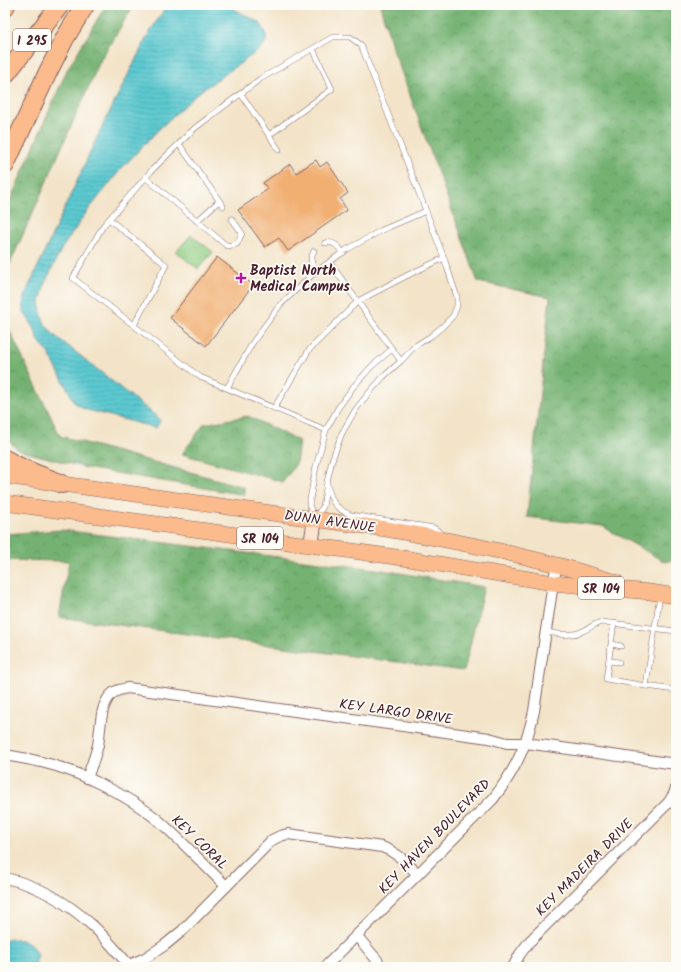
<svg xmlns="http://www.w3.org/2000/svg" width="681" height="972" font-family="Kalam,sans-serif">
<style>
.forest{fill:url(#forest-crowns);stroke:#60684e}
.park{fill:url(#park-crowns);stroke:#6e7758}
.water{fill:url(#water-rules);stroke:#53747e}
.building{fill:#f1af72}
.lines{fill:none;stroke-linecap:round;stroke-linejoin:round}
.service-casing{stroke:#856462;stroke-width:6}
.minor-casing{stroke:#856462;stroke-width:12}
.secondary-casing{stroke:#856462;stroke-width:16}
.primary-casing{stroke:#856462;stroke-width:16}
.motorway-casing{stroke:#856462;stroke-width:20}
.service{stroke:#fff;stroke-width:5}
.minor{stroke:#fff;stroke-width:10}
.secondary{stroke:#fde4d1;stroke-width:14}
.primary{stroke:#fbbb8d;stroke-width:15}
.motorway{stroke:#fbbb8d;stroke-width:18}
.poi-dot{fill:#b5179e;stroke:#fdfcf7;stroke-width:1.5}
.labels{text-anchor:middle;stroke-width:3.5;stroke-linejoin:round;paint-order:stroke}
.shield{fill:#fdfcf7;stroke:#806168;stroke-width:1}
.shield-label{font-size:13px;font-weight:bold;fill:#4a1f2b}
.poi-label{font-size:14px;font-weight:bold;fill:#4a1f2b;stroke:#fdfcf7;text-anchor:start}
.street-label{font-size:14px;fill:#4a1f2b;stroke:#fdfcf7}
</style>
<defs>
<pattern id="forest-crowns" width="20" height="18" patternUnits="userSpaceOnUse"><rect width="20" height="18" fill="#75b272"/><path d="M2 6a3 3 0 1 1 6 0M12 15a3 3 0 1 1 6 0" fill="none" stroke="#62905e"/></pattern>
<pattern id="park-crowns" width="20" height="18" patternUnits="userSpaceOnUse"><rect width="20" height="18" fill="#92cf85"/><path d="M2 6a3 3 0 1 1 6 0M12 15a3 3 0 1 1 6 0" fill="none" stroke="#7fb173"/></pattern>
<pattern id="water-rules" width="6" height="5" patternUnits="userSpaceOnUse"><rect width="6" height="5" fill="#5cc9d0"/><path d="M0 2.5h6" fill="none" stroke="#52acb3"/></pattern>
</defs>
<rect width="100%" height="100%" fill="#fdfcf7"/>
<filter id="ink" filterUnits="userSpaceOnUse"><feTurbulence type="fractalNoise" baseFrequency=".025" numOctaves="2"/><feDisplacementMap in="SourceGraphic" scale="8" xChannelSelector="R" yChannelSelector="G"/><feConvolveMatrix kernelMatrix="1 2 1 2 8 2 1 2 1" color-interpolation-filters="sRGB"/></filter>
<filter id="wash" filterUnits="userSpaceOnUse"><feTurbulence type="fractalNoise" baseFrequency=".012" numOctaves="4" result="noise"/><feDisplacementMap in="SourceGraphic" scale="16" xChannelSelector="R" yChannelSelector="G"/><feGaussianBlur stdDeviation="0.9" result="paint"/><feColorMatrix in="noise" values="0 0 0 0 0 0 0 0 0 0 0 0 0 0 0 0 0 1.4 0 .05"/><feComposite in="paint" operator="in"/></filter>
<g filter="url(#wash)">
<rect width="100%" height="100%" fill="#f3e4c9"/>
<!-- forest -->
<g class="forest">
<path d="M106 5H134L101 59 5 275V212L67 70Z"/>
<path d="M380 5H676V559L665 562 602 526 527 517 550 297 478 282 392 46Z"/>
<path d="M5 321 60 436 244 487 245 495 86 468 18 450 5 437Z"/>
<path d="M248 416 299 441 296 464 283 482 182 454 204 424Z"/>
<path d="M61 530 376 569 484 587 464 671 59 617 69 561 5 560V534Z"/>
</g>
<!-- park -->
<path class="park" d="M191 235 213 252 198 269 176 252Z"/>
<!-- water -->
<g class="water">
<path d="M167 5H227L260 23 266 33V41L262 48 198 93 160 128 120 170 86 213 62 248 45 283 40 302 41 313 45 324 53 334 157 417 160 421 156 428 84 409 75 403 49 354 37 338 35 329 24 312 23 305 24 297 99 133 148 35Z"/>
<path d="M10 938C23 940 33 942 38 955L34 967H5V940Z"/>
</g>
<g id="blocks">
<!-- building -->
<g class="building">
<path d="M316 160 320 167 327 162 348 193 340 199 347 210 288 251 279 238 265 247 238 210 268 189 263 183 290 164 296 173Z"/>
<path d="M217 257 253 285 206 346 170 318Z"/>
</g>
</g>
</g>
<g filter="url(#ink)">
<use href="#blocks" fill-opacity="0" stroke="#856462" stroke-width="1"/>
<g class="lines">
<defs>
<g id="service">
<path d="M241 94 279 150"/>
<path d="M269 135 332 89 313 49"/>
<path d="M179 144 223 206"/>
<path d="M146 178 227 246 237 244 242 233 232 219"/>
<path d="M109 219 166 265 134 325"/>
<path d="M197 221 219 201"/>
<path d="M325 243C334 241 338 246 343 253"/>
<path d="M314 251C309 259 311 264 317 271"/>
<path d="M330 263 392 349 401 361"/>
<path d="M227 388 253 342 280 305 313 274 346 250 382 230 426 211"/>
<path d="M274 408 309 350 358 301 410 274 444 258"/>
<path d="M327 484C332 502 333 507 351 515L434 528 442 534"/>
<path d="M314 517 309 505 316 466 326 430 338 408 353 387 372 366 392 349"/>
<path d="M315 517 323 507 327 482 332 460 342 433 356 409 368 394 383 377 401 361 415 346 431 336 442 327 453 316 457 306V297L444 258 426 211 361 45 350 37H333L260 79 195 128 153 169 103 226 73 278 200 377 326 430"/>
<path d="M660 595 646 686 676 690"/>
<path d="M614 623 606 679 646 686"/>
<path d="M546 632C558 634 571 637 583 631 590 628 595 623 602 622L676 631"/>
<path d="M612 644 621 646"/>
<path d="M609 661 619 662"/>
</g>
<g id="minor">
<path d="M5 755C17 757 29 759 41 762 80 771 127 795 158 820 182 841 203 864 226 886"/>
<path d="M87 778C91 767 95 757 98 745 101 730 99 704 113 693 117 690 122 689 128 688L489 738 507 743H526L676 764"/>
<path d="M5 878C38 885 69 904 93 926 106 938 117 952 129 965"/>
<path d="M356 935 377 960 380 967"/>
<path d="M125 967 145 958 165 945 182 931 272 840 280 836 288 834 382 847C397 852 406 863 418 874"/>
<path d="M325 967 493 799C515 771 527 745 534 711L553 583 557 565"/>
<path d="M513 967 520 954 529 942 669 802 674 794 676 788"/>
</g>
<path id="secondary" d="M311 545 315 518"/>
<g id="primary">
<path d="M5 476 386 529C444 539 501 550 557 565 577 570 597 577 616 582"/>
<path d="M5 503 403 558 553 583 650 592 676 596"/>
</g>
<g id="motorway">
<path d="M5 7 6 5"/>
<path d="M5 75 60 5"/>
<path d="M5 165 47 74 65 38 85 5"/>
<path d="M5 459C22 470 43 476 62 484"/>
</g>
</defs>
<!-- service casing -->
<use href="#service" class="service-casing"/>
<!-- minor casing -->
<use href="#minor" class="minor-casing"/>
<!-- secondary casing -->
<use href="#secondary" class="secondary-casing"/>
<!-- primary casing -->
<use href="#primary" class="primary-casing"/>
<!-- motorway casing -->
<use href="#motorway" class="motorway-casing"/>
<!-- service -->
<use href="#service" class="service"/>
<!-- minor -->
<use href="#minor" class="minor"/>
<!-- secondary -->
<use href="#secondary" class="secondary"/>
<!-- primary -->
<use href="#primary" class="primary"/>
<!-- motorway -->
<use href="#motorway" class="motorway"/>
</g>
</g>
<!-- markers -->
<path class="poi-dot" d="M239 272h4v4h4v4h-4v4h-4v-4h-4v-4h4z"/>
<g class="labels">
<!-- shield labels -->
<g class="shield">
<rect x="13" y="29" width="38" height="22" rx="3"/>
<rect x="237" y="527" width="46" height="22" rx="3"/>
<rect x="578" y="577" width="46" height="22" rx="3"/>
</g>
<g class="shield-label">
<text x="32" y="45">I 295</text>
<text x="260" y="543">SR 104</text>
<text x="601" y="593">SR 104</text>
</g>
<!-- poi labels -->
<g class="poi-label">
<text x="250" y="275">Baptist North<tspan x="250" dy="16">Medical Campus</tspan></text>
</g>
<!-- street labels -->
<g class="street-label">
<text transform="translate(330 521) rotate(8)" y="5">DUNN AVENUE</text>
<text transform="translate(396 711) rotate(8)" y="5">KEY LARGO DRIVE</text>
<text transform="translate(434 836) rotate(-46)" y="5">KEY HAVEN BOULEVARD</text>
<text transform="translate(200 842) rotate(44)" y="5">KEY CORAL</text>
<text transform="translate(584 867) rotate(-45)" y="5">KEY MADEIRA DRIVE</text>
</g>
</g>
<!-- margin -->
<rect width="681" height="972" fill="none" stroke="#fdfcf7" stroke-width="20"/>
</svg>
